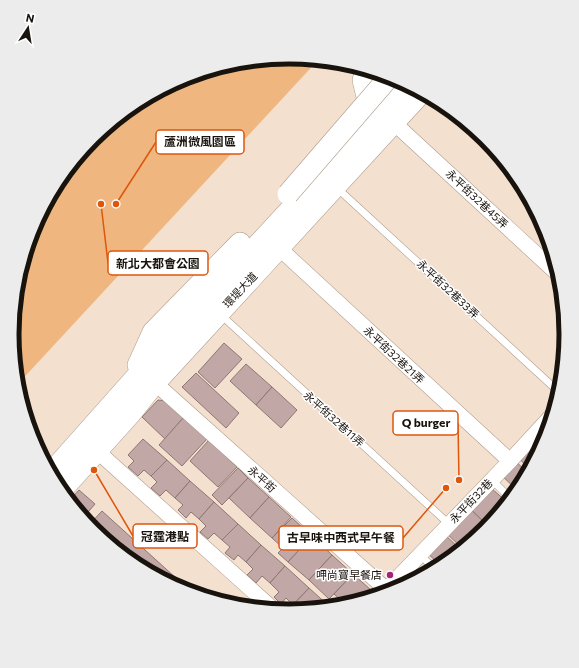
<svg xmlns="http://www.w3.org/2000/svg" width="579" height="668" font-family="Commissioner,'Noto Sans TC',sans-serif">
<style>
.green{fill:#f0b67f}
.building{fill:#c1a7a6;stroke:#8e7674}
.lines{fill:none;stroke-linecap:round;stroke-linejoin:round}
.lane-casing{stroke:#ac9b8b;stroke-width:8}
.street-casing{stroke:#ac9b8b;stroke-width:16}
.secondary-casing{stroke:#ac9b8b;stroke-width:22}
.lane{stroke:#fff;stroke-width:7}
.street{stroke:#fff;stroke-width:15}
.secondary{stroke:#fff;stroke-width:21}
.secondary-bridge-casing{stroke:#ac9b8b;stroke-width:22;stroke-linecap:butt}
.secondary-bridge{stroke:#fff;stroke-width:21}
.poi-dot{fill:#a32578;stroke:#fff;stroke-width:1.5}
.labels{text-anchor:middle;stroke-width:3;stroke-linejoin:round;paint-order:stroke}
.street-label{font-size:11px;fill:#19130d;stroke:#fff}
.poi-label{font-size:11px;fill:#19130d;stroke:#fff;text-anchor:end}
.rim{fill:none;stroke:#19130d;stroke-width:5}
.leader{fill:none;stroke:#de560c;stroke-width:1.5}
.callout-dot{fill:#de560c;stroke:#fff;stroke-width:1.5}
.callout{fill:#fff;stroke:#de560c;stroke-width:1.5}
.callout-label{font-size:12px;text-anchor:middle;font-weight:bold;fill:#19130d}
</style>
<rect width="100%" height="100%" fill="#f3e0cf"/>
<!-- green -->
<path class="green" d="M290 57 319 59 17 385 12 334 17 280 33 228 59 180 93 138 136 103 184 78 236 62Z"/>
<!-- building -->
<g class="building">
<path d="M224 343 242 359 215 388 198 372Z"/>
<path d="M246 364 272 387 256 405 230 381Z"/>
<path d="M196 373 239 413 226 428 182 387Z"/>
<path d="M272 387 297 410 281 428 256 405Z"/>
<path d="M158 400 166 401 184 417 165 439 142 417Z"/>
<path d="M184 417 207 439 182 466 159 445Z"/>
<path d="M529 437 541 449 530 469 513 453Z"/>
<path d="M143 439 167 460 151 476 144 470 138 476 128 467 134 461 128 455Z"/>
<path d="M209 440 237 467 218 487 190 461Z"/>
<path d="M512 458 528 473 518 491 498 472Z"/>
<path d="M167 460 190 481 175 498 166 490 160 496 151 488 157 482 151 476Z"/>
<path d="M238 468 248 478 222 505 212 495Z"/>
<path d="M248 478 269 497 250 518 229 498Z"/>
<path d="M190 481 214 502 199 519 191 512 186 518 178 510 183 505 175 498Z"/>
<path d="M491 488 508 503 487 525 465 504Z"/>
<path d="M79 490 95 504 83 518 69 501Z"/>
<path d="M269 497 291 517 272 538 250 518Z"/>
<path d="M214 502 238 524 222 540 214 533 208 539 200 532 206 526 199 519Z"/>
<path d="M465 504 487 525 463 549 442 529Z"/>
<path d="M102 511 187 588 184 591 135 565 93 530 89 525Z"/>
<path d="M292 518 312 536 288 562 278 553 283 548 272 538Z"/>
<path d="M238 524 261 545 246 562 238 555 234 560 225 553 230 547 222 540Z"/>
<path d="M441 531 461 550 441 566 423 549Z"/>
<path d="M312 536 332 555 309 580 288 562Z"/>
<path d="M261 545 285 566 270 583 262 576 256 583 247 575 253 569 246 562Z"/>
<path d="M332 555 353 574 329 599 309 580Z"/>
<path d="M285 566 309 588 293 605 286 598 281 604 274 597 279 592 270 583Z"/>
<path d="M353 574 371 590V598L346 605 334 594Z"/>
<path d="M309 588 330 607 300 610 293 605Z"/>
</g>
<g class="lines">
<defs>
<g id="lane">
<path d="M337 188 560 393"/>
<path d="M221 315 449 524"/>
<path d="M533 436 543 446"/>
<path d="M492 480 511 499"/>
<path d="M420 555 435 569"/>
</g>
<g id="street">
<path d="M393 122 560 276"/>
<path d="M279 248 510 461"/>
<path d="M151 375 155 383 389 592"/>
<path d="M97 451 274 610"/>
<path d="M384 594 386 590 510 461 555 412"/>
</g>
<g id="secondary">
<path d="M367 69 363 80 368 101 379 112"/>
<path d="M138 365 153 332 240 243"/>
<path d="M51 473 146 366 407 83"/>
<path d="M61 491 131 413 155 383 422 92"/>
</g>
</defs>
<!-- lane casing -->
<use href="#lane" class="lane-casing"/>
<!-- street casing -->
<use href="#street" class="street-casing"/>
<!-- secondary casing -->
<use href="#secondary" class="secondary-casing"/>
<!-- lane -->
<use href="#lane" class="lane"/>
<!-- street -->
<use href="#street" class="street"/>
<!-- secondary -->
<use href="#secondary" class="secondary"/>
<defs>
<path id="secondary-bridge" d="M288 194 390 76"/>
</defs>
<!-- secondary-bridge casing -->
<use href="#secondary-bridge" class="secondary-bridge-casing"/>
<!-- secondary-bridge -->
<use href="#secondary-bridge" class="secondary-bridge"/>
</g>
<!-- markers -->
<circle class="poi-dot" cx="390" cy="575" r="4"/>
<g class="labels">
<!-- street labels -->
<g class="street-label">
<text transform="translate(477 199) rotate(43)" y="4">永平街32巷45弄</text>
<text transform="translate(448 289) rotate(43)" y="4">永平街32巷33弄</text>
<text transform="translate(240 290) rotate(-47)" y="4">環堤大道</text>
<text transform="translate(394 355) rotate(43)" y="4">永平街32巷21弄</text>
<text transform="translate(334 419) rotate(42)" y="4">永平街32巷11弄</text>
<text transform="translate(262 479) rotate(42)" y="4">永平街</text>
<text transform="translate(471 501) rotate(-46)" y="4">永平街32巷</text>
</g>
<!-- poi labels -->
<g class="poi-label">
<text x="382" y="579">呷尚寶早餐店</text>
</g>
</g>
<!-- crop -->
<path d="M0 0H579V668H0ZM19 334a270 270 0 1 1 540 0a270 270 0 1 1-540 0Z" fill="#edecec" fill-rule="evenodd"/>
<path class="rim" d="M19 334a270 270 0 1 1 540 0a270 270 0 1 1-540 0Z"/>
<!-- callouts -->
<path class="leader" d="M116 204L156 142M101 204L108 263M459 480L458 423M94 470L133 536M446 488L403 538"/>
<g class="callout-dot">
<circle cx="116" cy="204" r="4"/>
<circle cx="101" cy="204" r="4"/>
<circle cx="459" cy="480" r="4"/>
<circle cx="94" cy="470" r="4"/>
<circle cx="446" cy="488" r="4"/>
</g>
<g class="callout">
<rect x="156" y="130" width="88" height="24" rx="4"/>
<rect x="108" y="251" width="100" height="24" rx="4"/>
<rect x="393" y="411" width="65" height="24" rx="4"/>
<rect x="133" y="524" width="64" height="24" rx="4"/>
<rect x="279" y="526" width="124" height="24" rx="4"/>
</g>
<g class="callout-label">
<text x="200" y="146">蘆洲微風園區</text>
<text x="158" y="268">新北大都會公園</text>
<text x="426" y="427">Q burger</text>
<text x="165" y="541">冠霆港點</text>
<text x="341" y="542">古早味中西式早午餐</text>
</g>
<!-- north arrow -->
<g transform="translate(28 28) rotate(12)" stroke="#ffffff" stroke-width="3" paint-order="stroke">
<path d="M0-3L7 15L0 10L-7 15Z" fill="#19130d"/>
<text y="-6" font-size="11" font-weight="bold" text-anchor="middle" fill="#19130d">N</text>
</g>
</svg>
